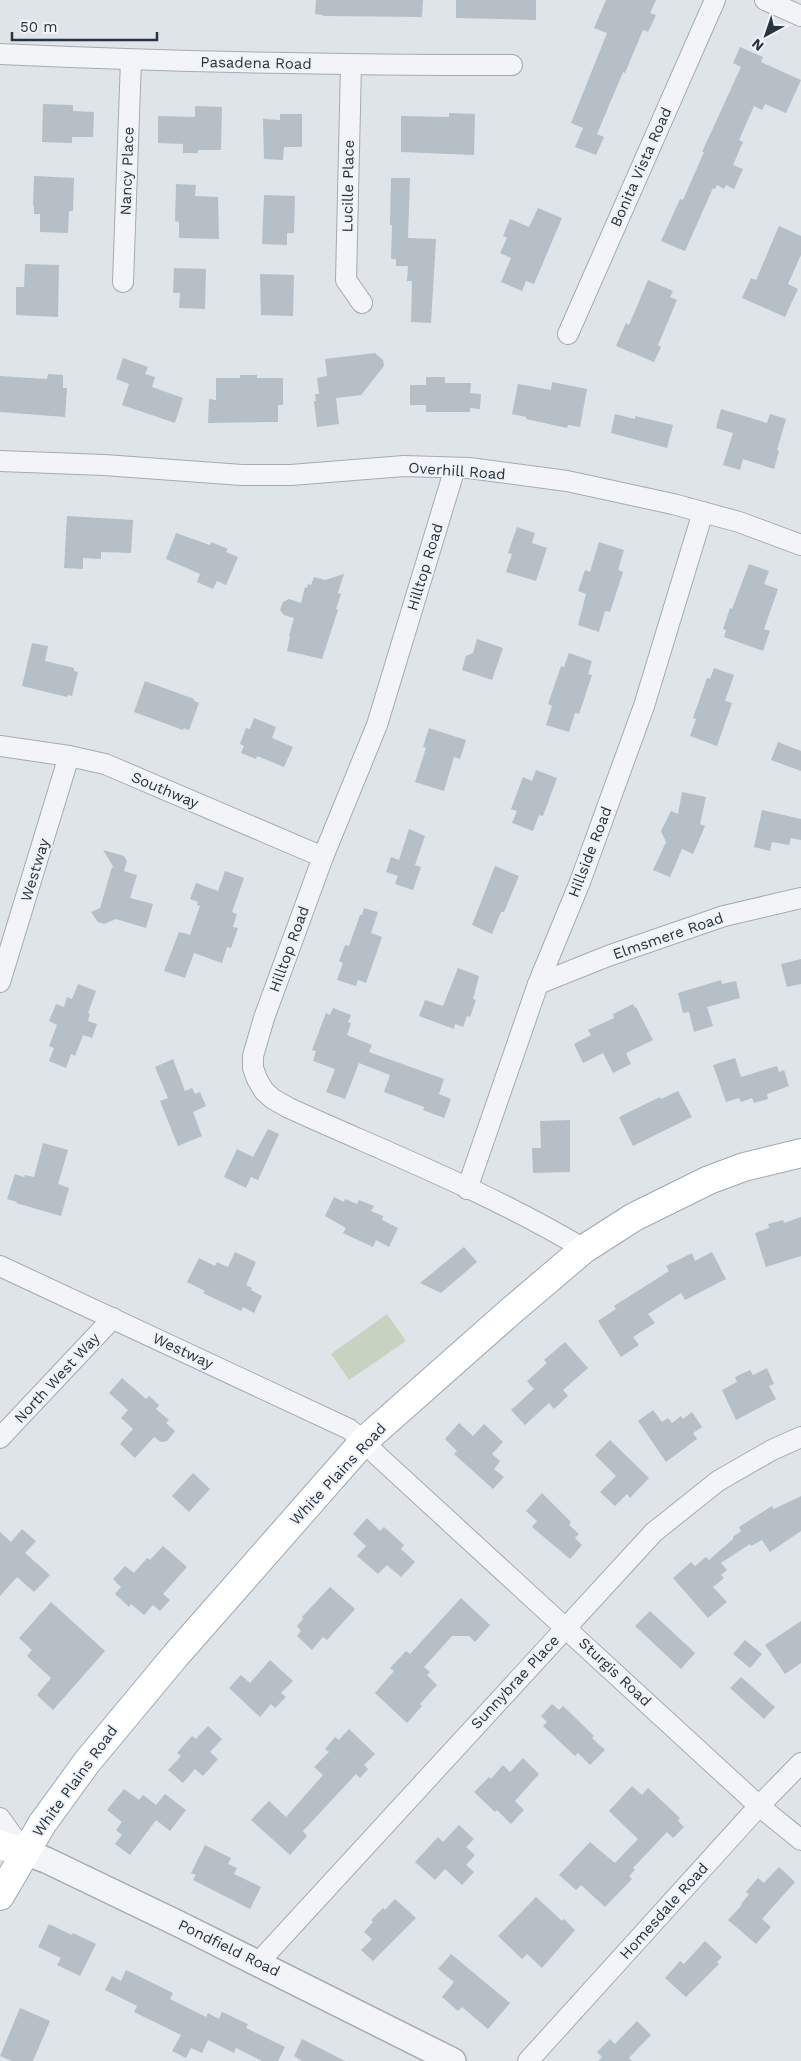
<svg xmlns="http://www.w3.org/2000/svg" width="801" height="2061" font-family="'Work Sans',sans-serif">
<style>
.green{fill:#c7d3c0}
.building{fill:#b6bec6}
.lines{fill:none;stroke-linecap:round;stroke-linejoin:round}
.minor-casing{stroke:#a4abb3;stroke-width:22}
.tertiary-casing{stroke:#a4abb3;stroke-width:28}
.primary-casing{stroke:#9ea9b5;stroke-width:30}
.minor{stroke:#f2f4f7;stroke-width:20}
.tertiary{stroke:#f2f4f7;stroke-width:25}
.secondary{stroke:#fff;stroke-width:28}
.primary{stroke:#fff;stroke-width:28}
.labels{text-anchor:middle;stroke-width:4;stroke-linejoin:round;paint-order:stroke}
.street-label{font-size:15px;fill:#283341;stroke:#eff3f7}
</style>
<rect width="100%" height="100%" fill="#dfe4e9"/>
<!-- green -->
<path class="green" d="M387 1314 406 1341 349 1380 331 1354Z"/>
<!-- building -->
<g class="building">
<path d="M316 0H423L422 17 323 16V15L315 14Z"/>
<path d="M456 0H536V20L456 18Z"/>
<path d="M606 0H656L650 13 656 15 648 32 643 30 625 73 623 72 597 134 604 137 596 155 575 147 583 128 571 123 607 33 594 28Z"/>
<path d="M740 47 763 57 761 62 801 80 786 113 765 104 762 110 754 106 739 140 743 142 733 165 743 169 734 189 726 185 724 189 717 185 715 189 713 188 685 251 661 241 680 199 683 200 704 152H702L741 67 733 63Z"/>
<path d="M43 104 73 105V111L94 112 93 137H72V143L42 142Z"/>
<path d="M195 106 222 107 221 150H198V153H183V144L158 143V116L195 117Z"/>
<path d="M449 113 475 114 474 155 401 152V116L449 117Z"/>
<path d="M280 114H302V147H284L283 160 264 159 263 119 280 120Z"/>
<path d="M34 176 74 178 73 211H69L68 233 40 232V214H34V206H33Z"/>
<path d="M391 178H410L408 238 436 239 431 323 411 322 412 281H407L408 266H396V259H391L392 225H390Z"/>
<path d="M176 184 196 185 195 196 218 197 219 239 179 238V222L175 221Z"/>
<path d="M264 195 295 196 294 233H287V245L262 244Z"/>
<path d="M538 208 562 218 534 284 526 281 522 291 501 282 511 258 500 253 507 238 503 236 510 219 529 227Z"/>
<path d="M779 226 801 236V255L788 284 798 289 785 317 742 298 751 278 756 280Z"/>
<path d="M25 264 59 265 58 317 16 315V287H24Z"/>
<path d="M174 268 206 269 205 309 179 308 180 293H173Z"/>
<path d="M260 274 294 275 293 316 261 315Z"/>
<path d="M648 280 673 291 670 297 677 300 658 345 661 347 654 362 616 346 626 323 629 325Z"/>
<path d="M375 353 383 360 384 366 361 395 336 398 339 424 317 427 314 401H316L315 394H319L317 378 327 376 325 359Z"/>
<path d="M123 358 148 367 145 374 155 377 152 387 183 398 175 423 122 405 129 384 116 379Z"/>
<path d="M48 374 63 375V388H67L65 417 0 412V376L47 379Z"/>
<path d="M240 375H257V378H283V405H278V422L208 423 209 399 216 400V378H240Z"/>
<path d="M426 377H445V383H471L470 393 481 394 480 409 470 408V412H426V405H410V385H426Z"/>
<path d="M552 382 587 389 580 427 568 425 567 428 526 419V417L512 414 518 384 551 390Z"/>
<path d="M721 409 767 423 770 414 786 419 777 450 779 451 774 469 743 459 740 470 723 465 733 433 716 428Z"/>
<path d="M615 414 635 419V416L673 425 667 448 611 433Z"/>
<path d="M67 516 133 520 131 553 101 552V559L83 558V569L64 568Z"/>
<path d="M517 527 535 533 532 543 547 548 536 581 506 572 512 554 508 553Z"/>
<path d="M176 533 210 545 211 542 228 549 226 552 238 557 226 585 217 581 213 589 197 582 200 574 166 559Z"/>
<path d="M599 542 624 550 618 570 623 572 610 612 605 611 599 632 578 625 586 594 578 591 585 570 590 572Z"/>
<path d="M749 564 769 571 764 584 778 589 764 629 770 631 763 651 724 637 726 630 723 629 730 608 732 609Z"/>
<path d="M344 574 338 593 341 594 336 609 338 610 322 659 287 651 290 637 289 636 294 618 284 615 280 610 283 602 289 599 301 603 305 587 307 588 308 584 311 585 314 577 325 580Z"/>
<path d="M477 639 503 648 492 680 462 670 466 656 473 653Z"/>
<path d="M32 643 48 646 45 661 74 668V671L78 672 72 696 68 695 67 697 22 686Z"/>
<path d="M569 653 592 661 588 674 592 675 579 714 575 713 569 732 546 725 552 706 548 704 561 666 564 667Z"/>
<path d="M714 668 734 675 725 701 732 703 717 746 690 736 696 719 693 718 707 678 710 679Z"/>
<path d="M145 681 194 699V701L199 703 189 730 184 728 183 730 134 712Z"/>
<path d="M254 718 276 727 272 738 293 747 284 767 257 756 256 759 241 753 244 746 240 744 246 728 250 729Z"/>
<path d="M429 728 466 740 460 759 454 757 444 791 415 782 426 748 423 747Z"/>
<path d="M778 742 801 751V771L771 760Z"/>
<path d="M536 770 557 778 543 816 539 815 533 831 512 823 517 811 511 809 523 777 532 781Z"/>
<path d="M682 792 706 797 700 824 705 826 693 854 682 849 670 877 653 870 666 842 661 831 671 811 678 814Z"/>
<path d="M762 810 801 819V840L791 838 789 845 772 842 770 851 754 847Z"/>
<path d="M409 829 425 836 415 865 421 867 413 890 395 884 398 876 386 872 391 857 399 860Z"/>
<path d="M103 850 124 856 127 861 124 871 137 875 130 898 153 904 146 928 116 919 104 924 98 922 91 912 100 908 112 867 114 868Z"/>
<path d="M495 866 519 876 504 912H501L492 934 472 925Z"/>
<path d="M225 871 244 878 232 912 237 914 233 927 238 928 231 948 227 947 222 963 194 953 185 978 164 971 179 932 190 935 200 906 197 905 198 902 190 899 196 883 218 891Z"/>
<path d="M364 908 378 912 371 933 382 937 366 983 358 980 356 986 337 980 343 963 339 961 345 945 349 946 360 915H362Z"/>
<path d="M801 959V984L787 987 781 964Z"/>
<path d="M458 968 479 976 473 999 476 1000 470 1017 467 1016 463 1027 455 1024 454 1029 419 1016 425 1000 443 1006Z"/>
<path d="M721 980 722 984 736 981 740 998 707 1007 713 1026 694 1032 689 1012 683 1013 678 993Z"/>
<path d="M78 984 96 991 88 1013 90 1014 88 1021 97 1024 92 1038 83 1035 75 1056 71 1054 66 1068 49 1061 54 1048 49 1046 57 1025 49 1021 56 1004 64 1007 67 997 72 999Z"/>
<path d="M633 1004 635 1008 636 1007 653 1040 626 1053 631 1064 613 1073 603 1053 583 1063 574 1044 591 1035 588 1030 614 1018 613 1014Z"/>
<path d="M333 1008 351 1015 348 1022 351 1023 347 1035 372 1045 369 1052 444 1079 439 1094 451 1099 444 1118 423 1110 424 1107 384 1092 390 1075 359 1063 345 1099 326 1092 335 1069 313 1061 316 1051 312 1050 326 1013 330 1015Z"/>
<path d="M735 1058 741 1077 777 1066 779 1072 784 1070 789 1086 767 1094 768 1099 754 1103 752 1098 741 1102 739 1098 726 1102 713 1065Z"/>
<path d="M173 1059 185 1091 192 1088 195 1094 200 1092 206 1106 193 1112 202 1136 178 1146 160 1101 168 1098 155 1067Z"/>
<path d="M678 1091 692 1117 633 1146 619 1117 660 1097 661 1099Z"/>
<path d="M570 1120V1172L533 1173 532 1148H541L540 1121Z"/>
<path d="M268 1129 279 1134 258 1180 251 1177 246 1188 224 1177 237 1149 253 1157Z"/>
<path d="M43 1143 68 1150 58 1184 69 1188 61 1216 16 1203 17 1202 7 1199 15 1174 24 1177 25 1175 34 1177Z"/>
<path d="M334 1197 344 1202 345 1199 357 1204 359 1200 374 1206 371 1211 383 1216 382 1220 398 1228 389 1247 376 1240 373 1247 343 1233 346 1228 325 1216Z"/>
<path d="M801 1217V1256L766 1267 755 1233 769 1228 768 1224 783 1220 784 1223Z"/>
<path d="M464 1247 477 1262 441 1293 420 1283Z"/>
<path d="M235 1252 256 1262 246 1285 252 1288 251 1290 262 1296 254 1313 243 1307 241 1311 203 1293 205 1291 187 1282 199 1258 215 1266 217 1262 228 1267Z"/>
<path d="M712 1252 726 1279 685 1300 681 1293 648 1314 655 1323 633 1337 639 1345 621 1357 598 1321 616 1309 614 1306 669 1271 666 1266 692 1253 695 1261Z"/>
<path d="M565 1342 588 1368 563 1390 568 1396 554 1409 549 1403 525 1425 511 1410 534 1389 527 1381 547 1363 544 1360Z"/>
<path d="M767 1368 774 1384 769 1386 776 1399 736 1420 722 1390 737 1382 735 1377 750 1370 753 1375Z"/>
<path d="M122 1378 146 1399 149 1396 159 1405 156 1409 169 1420 166 1423 175 1431 167 1441 161 1442 154 1437 135 1458 120 1444 133 1429 121 1418 128 1410 109 1393Z"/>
<path d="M653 1410 662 1422 668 1418 672 1423 681 1416 683 1419 692 1412 702 1427 693 1433 697 1439 666 1462 638 1421Z"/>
<path d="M459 1423 473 1436 484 1424 503 1442 492 1454 500 1461 494 1469 504 1477 493 1489 454 1454 457 1451 445 1439Z"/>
<path d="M610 1440 649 1478 630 1498 627 1494 615 1506 600 1492 616 1476 595 1455Z"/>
<path d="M193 1473 210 1489 189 1512 172 1496Z"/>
<path d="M542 1493 571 1522 569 1525 579 1534 575 1538 582 1545 570 1559 532 1527 537 1521 526 1511Z"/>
<path d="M801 1496V1531L770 1552 762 1540 751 1546 750 1544 721 1563 727 1570 721 1575 724 1578 713 1587 727 1602 708 1618 673 1578 691 1562 695 1566 706 1557 709 1560 733 1539V1537L741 1531 739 1527 772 1506 774 1509Z"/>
<path d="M367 1518 380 1531 384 1527 404 1545 401 1549 415 1562 401 1577 387 1565 378 1574 357 1556 366 1546 353 1534Z"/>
<path d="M22 1529 36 1541 25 1553 50 1575 34 1592 17 1577 0 1596V1532L11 1542Z"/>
<path d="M163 1546 187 1567 163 1594 170 1600 160 1611 153 1605 144 1615 131 1604 129 1607 115 1594 121 1587 113 1579 125 1566 134 1573 147 1558 150 1560Z"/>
<path d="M330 1587 355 1609 327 1640 323 1637 312 1650 297 1636 301 1631 297 1626 303 1619 302 1617Z"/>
<path d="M461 1598 490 1625 475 1642 469 1636H452L424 1667 430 1672 427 1675 437 1685 420 1704 422 1706 407 1723 375 1693 394 1671 390 1668 406 1651 410 1654Z"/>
<path d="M51 1602 105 1651 53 1710 37 1695 51 1678 27 1656 32 1650 19 1638Z"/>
<path d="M650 1611 695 1653 681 1669 635 1626Z"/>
<path d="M801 1621V1663L785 1674 765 1645Z"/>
<path d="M745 1640 762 1654 750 1668 733 1654Z"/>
<path d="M270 1660 293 1681 281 1693 286 1697 275 1708 271 1704 260 1717 229 1688 241 1675 250 1683Z"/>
<path d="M741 1677 775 1707 764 1719 730 1688Z"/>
<path d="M552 1704 559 1710 563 1706 594 1736 592 1738 605 1750 590 1765 578 1753 575 1756 543 1726 547 1722 541 1716Z"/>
<path d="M208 1726 222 1739 210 1752 218 1759 203 1776 195 1769 183 1783 168 1770 181 1756 177 1753 192 1736 196 1739Z"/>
<path d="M349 1729 375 1754 364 1765 368 1769 360 1778 356 1774 303 1831 307 1836 290 1855 251 1820 269 1801 286 1817 323 1775 314 1767 329 1752 325 1749 335 1737 339 1740Z"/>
<path d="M523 1758 539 1774 515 1801 524 1810 511 1824 497 1810 495 1812 474 1792 489 1777 491 1779 503 1765 510 1772Z"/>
<path d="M632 1786 642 1795 648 1788 680 1818 678 1821 684 1827 673 1838 667 1832 633 1868 635 1870 629 1876 632 1879 605 1907 581 1885 576 1890 559 1875 590 1842 615 1863 638 1839 609 1811Z"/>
<path d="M124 1789 139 1800 143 1795 156 1805 165 1794 186 1810 170 1831 156 1820 130 1855 115 1844 122 1835 116 1830 122 1822 107 1810Z"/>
<path d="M459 1825 474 1839 466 1847 475 1855 466 1865 474 1872 462 1885 445 1869 435 1880 415 1862 438 1837 443 1842Z"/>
<path d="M205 1845 231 1858 228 1864 237 1868 234 1874 261 1887 250 1909 193 1880 196 1875 191 1873Z"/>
<path d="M779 1867 795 1882 762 1919 771 1927 756 1944 728 1920 742 1905 741 1904 749 1894 746 1892 758 1878 764 1883Z"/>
<path d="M536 1897 562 1921 564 1919 575 1930 542 1968 527 1954 522 1959 498 1936Z"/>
<path d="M395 1899 416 1918 373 1961 361 1950 372 1939 364 1932 373 1922 371 1920 383 1908 385 1910Z"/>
<path d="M49 1924 72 1935 73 1933 96 1944 80 1976 57 1965 61 1958 38 1947Z"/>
<path d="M705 1941 722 1957 717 1962 719 1964 686 1997 665 1978 680 1961 684 1964Z"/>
<path d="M451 1954 510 2003 488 2029 462 2007 458 2011 442 1997 454 1982 438 1969Z"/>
<path d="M126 1970 173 1993 170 1999 206 2017 208 2013 219 2019 222 2012 248 2024 246 2028 285 2047 278 2061H262L236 2048 234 2053 208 2040 202 2053 191 2048 186 2058 172 2051 181 2035 134 2012 137 2006 105 1990 112 1976 121 1981Z"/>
<path d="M20 2008 50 2021 33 2061H12L0 2056Z"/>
<path d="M637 2021 651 2035 629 2058 632 2061H598L602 2057 597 2052 610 2039 615 2044Z"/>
<path d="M302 2039 345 2061H302L294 2056Z"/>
</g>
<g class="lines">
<defs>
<g id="minor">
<path d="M765 0 801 16"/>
<path d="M0 54C171 62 341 65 512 65"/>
<path d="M351 65 346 280 362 303"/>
<path d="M123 282 131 60"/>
<path d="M568 334 715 0"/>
<path d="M0 461 104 465 242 475H291L404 466 469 468 567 481 673 504 739 522 801 545"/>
<path d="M455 468 377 725 323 857 264 1018 253 1056V1068L257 1079 264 1091 273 1099 289 1108C388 1153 491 1193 584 1249"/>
<path d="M0 746 69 756 105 764 323 857"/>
<path d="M0 982 69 756"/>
<path d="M538 984 608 956 724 916 801 898"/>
<path d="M467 1189 538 984 580 882 644 706 703 512"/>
<path d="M0 1266 349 1429 364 1441 378 1456 759 1806 801 1840"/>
<path d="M0 1438 113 1318"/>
<path d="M0 1818 24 1852"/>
<path d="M258 1963 654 1532 718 1481 772 1450 801 1437"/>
<path d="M528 2061 759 1806 801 1763"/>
</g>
<path id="tertiary" d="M24 1852 46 1860 179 1924 453 2061"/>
<path id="primary" d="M0 1896 42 1824 87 1762 176 1655 364 1441 511 1311 584 1249 634 1217 709 1180 744 1167 801 1153"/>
</defs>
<!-- minor casing -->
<use href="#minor" class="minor-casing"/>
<!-- tertiary casing -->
<use href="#tertiary" class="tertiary-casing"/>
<!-- primary casing -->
<use href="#primary" class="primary-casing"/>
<!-- minor -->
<use href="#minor" class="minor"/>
<!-- tertiary -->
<use href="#tertiary" class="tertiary"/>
<!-- secondary -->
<path class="secondary" d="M0 1845 24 1852"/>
<!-- primary -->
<use href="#primary" class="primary"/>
</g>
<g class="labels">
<!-- street labels -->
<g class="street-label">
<text transform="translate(256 63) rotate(1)" y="5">Pasadena Road</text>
<text transform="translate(641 167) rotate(-66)" y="5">Bonita Vista Road</text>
<text transform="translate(127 171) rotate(-88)" y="5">Nancy Place</text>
<text transform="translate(348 186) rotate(-89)" y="5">Lucille Place</text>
<text transform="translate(457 471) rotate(4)" y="5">Overhill Road</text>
<text transform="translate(425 567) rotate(-73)" y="5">Hilltop Road</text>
<text transform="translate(165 790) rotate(23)" y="5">Southway</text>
<text transform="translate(590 852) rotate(-69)" y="5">Hillside Road</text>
<text transform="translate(35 870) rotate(-73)" y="5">Westway</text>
<text transform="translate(668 936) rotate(-19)" y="5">Elmsmere Road</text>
<text transform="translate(289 949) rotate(-70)" y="5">Hilltop Road</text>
<text transform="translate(183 1351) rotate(25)" y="5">Westway</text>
<text transform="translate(57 1378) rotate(-47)" y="5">North West Way</text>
<text transform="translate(338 1474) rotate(-47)" y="5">White Plains Road</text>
<text transform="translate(615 1672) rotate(43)" y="5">Sturgis Road</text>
<text transform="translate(515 1682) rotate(-47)" y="5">Sunnybrae Place</text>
<text transform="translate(75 1781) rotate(-54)" y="5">White Plains Road</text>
<text transform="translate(664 1911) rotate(-48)" y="5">Homesdale Road</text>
<text transform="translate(229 1948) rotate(26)" y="5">Pondfield Road</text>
</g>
</g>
<!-- north arrow -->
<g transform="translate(766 35) rotate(220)" stroke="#eff3f7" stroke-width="4" paint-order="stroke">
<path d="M0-4L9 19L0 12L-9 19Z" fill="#283341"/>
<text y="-8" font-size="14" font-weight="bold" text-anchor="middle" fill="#283341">N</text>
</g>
<!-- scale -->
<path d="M12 32v8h145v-8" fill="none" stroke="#283341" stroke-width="2.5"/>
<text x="20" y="32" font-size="15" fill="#283341" stroke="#eff3f7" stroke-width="4" paint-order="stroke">50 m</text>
</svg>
